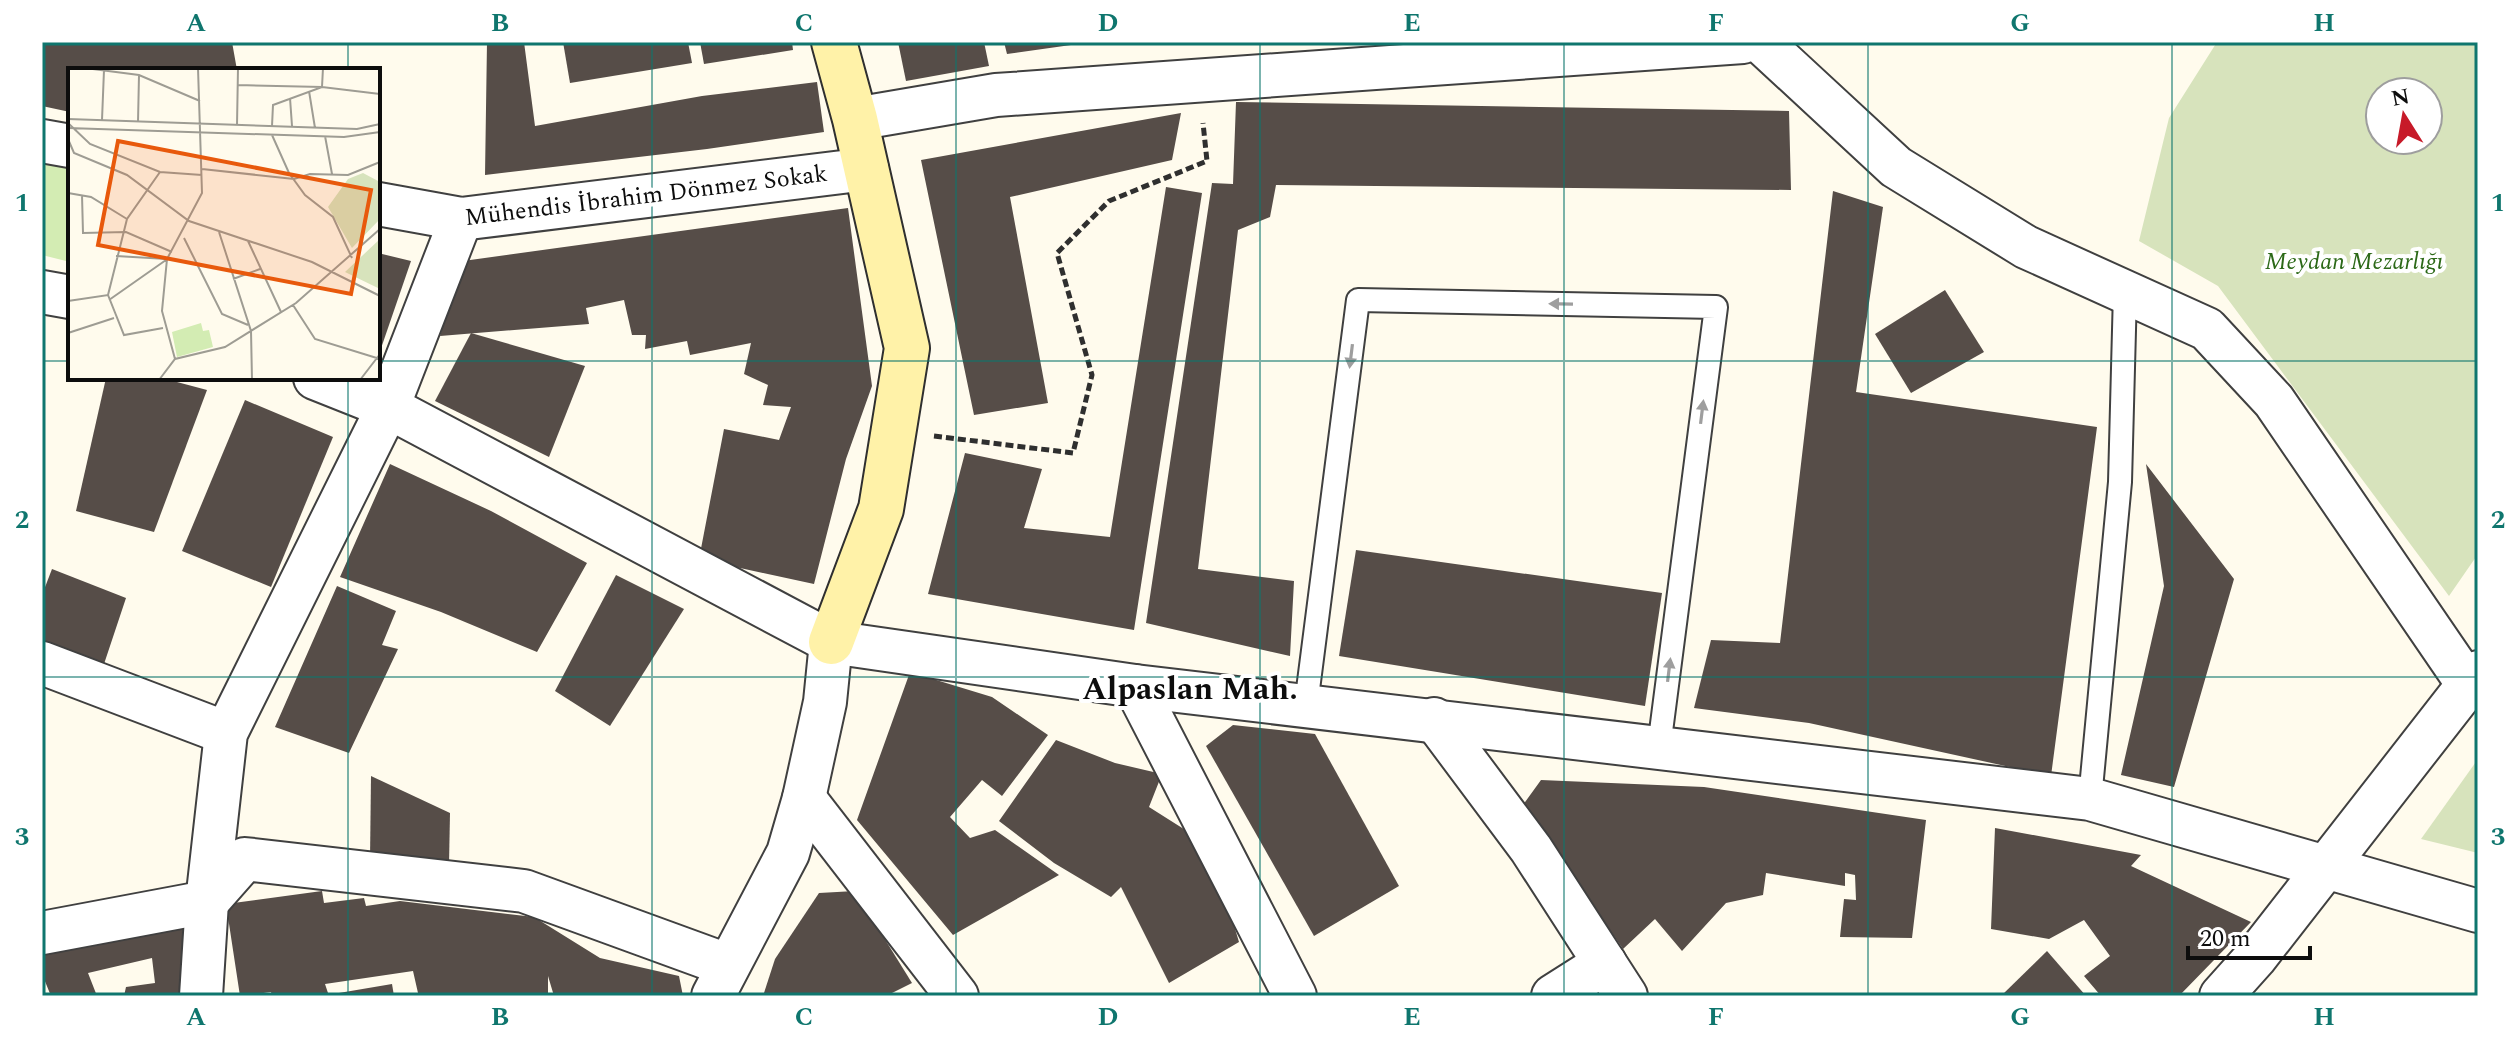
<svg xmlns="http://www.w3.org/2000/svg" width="2520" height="1038" font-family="Spectral,serif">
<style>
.green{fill:#d3ecb3}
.cemetery{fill:#d7e3bc;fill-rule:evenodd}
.building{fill:#564d48}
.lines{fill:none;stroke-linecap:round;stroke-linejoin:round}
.lane-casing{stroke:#404040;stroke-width:26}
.street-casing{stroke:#404040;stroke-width:46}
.secondary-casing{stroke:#2f2f2f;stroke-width:48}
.path{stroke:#2f2f2f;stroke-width:5;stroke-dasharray:8 4;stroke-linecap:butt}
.lane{stroke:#fff;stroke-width:22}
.street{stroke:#fff;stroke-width:42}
.secondary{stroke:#fff2a8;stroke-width:44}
.oneway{fill:#9e9e9e}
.grid{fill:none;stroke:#0f766e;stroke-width:2;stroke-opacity:0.55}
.labels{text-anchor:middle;stroke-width:8;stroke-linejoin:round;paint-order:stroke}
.street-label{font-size:24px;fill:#0d0d0d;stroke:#fff}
.park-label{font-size:24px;font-style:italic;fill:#2c6918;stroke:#fff}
.district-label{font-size:32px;font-weight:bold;fill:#0d0d0d;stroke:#fff}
.inset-road{fill:none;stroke:#9e9c93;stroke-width:2}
.view{fill:#e8590c;fill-opacity:0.15;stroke:#e8590c;stroke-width:4}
.inset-edge{fill:none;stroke:#0d0d0d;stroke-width:4}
.neatline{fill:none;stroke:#0f766e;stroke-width:3}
.grid-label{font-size:26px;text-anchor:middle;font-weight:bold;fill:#0f766e}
</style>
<rect width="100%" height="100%" fill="#fffbed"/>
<!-- green -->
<path class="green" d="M42 163 70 169V262L42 255Z"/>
<!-- cemetery -->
<g class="cemetery">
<path d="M2217 42H2478V554L2449 596 2218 286 2139 241 2169 118ZM2380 92H2428V140H2380Z"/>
<path d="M2478 759V853L2421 839Z"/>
</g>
<!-- building -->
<g class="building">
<path d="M42 42H232L237 70H70V112L42 106Z"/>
<path d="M487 42H524L535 126 702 96 817 82 824 132 707 149 485 175Z"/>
<path d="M563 42H688L692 63 570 83Z"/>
<path d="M700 42H792L793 50 704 64Z"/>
<path d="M898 42H984L989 66 906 81Z"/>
<path d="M1004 42H1078V44L1007 54Z"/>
<path d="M1236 102 1789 111 1791 190 1276 185 1270 217 1238 230 1198 569 1294 581 1290 656 1146 623 1212 183 1233 184Z"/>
<path d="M1181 113 1172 160 1010 197 1048 403 974 415 921 160Z"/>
<path d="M1166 187 1202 193 1134 630 928 594 965 453 1042 469 1024 528 1110 537Z"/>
<path d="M1833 191 1883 207 1856 392 2097 427 2051 776 1809 723 1694 708 1711 640 1780 643Z"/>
<path d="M848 208 872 386 846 459 814 584 699 559 724 429 779 440 791 407 763 405 768 385 744 374 751 343 690 355 687 341 645 349 646 335H632L624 300 586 308 589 324 440 336 463 261Z"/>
<path d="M378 253 411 261 378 357Z"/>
<path d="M1945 290 1984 352 1911 393 1875 334Z"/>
<path d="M471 333 585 366 549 457 435 401Z"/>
<path d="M106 378H162L207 390 154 532 76 511Z"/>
<path d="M245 400 333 437 271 587 182 551Z"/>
<path d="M390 464 491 511 587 563 537 652 441 612 340 577Z"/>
<path d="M2146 464 2234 579 2174 787 2121 775 2164 586Z"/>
<path d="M1356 550 1662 593 1645 706 1339 656Z"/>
<path d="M52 569 126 598 104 664 42 640V595Z"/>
<path d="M616 575 684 609 610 726 555 691Z"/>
<path d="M337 586 396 611 382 645 398 649 349 753 275 727Z"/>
<path d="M910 672 992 697 1048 735 1002 796 982 780 950 817 970 838 995 830 1059 875 953 935 857 820Z"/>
<path d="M1233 725 1315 734 1399 886 1314 936 1206 746Z"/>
<path d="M1056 740 1115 763 1162 774 1149 807 1198 838 1230 912 1239 942 1169 983 1121 887 1111 897 1054 863 999 821Z"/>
<path d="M371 776 450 813 449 865 370 860Z"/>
<path d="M1541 780 1704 787 1926 820 1912 938 1840 937 1844 899 1856 900 1855 875 1845 873V886L1766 873 1763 895 1726 903 1682 951 1655 919 1623 949 1523 805Z"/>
<path d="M1995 828 2141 855 2131 866 2251 922 2179 996H2101L2084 976 2110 956 2084 920 2049 939 1991 929Z"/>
<path d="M322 891 324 903 364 898 366 906 400 901 534 917 600 958 679 976 683 996H554L548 976V996H410L418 993 413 971 325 984 329 996H272L271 992 240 996 226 904Z"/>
<path d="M855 891 912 983 886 996H763L775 959 819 893Z"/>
<path d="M188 919 183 996H124L126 987 155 983 152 958 88 973 97 996H51L42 974V944Z"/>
<path d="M2047 951 2086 996H2001Z"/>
<path d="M392 984 394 996H333V994Z"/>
</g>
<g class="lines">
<defs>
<g id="lane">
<path d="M1306 705 1358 300 1716 307 1659 747"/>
<path d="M2090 799 2120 482 2125 292"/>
</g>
<g id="street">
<path d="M1761 42 1896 167 2026 247 2207 329 2274 401 2469 686"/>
<path d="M855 119 996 95 1743 42"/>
<path d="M42 141 70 146"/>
<path d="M378 204 461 219 867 169"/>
<path d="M42 292 70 297"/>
<path d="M315 378 388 407 831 642 1135 686 2090 799 2478 911"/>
<path d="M42 663 226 733"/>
<path d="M1135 686 1295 996"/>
<path d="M1434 719 1531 849 1626 996"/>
<path d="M804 798 957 996"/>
<path d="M42 933 207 902 245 859 524 891 727 965"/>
<path d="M201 996 207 902 226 733 388 407 461 219"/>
<path d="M713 996 788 853 804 798 825 702 831 642"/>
<path d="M1553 996 1605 963"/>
<path d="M2221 996 2255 958 2478 672"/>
</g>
<path id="secondary" d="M831 642 881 509 907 348 855 119 834 42"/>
</defs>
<!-- lane casing -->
<use href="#lane" class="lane-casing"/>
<!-- street casing -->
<use href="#street" class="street-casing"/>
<!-- secondary casing -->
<use href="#secondary" class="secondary-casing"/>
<!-- path -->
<path class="path" d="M934 436 1073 453 1092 375 1057 253 1109 201 1207 161 1203 123"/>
<!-- lane -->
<use href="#lane" class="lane"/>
<!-- street -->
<use href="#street" class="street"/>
<!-- secondary -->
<use href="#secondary" class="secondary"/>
</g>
<!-- one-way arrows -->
<defs><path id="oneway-solid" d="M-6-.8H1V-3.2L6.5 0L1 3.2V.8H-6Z" transform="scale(2)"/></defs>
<g class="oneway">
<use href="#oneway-solid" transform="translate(1561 304) rotate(-179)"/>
<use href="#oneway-solid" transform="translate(1351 356) rotate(97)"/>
<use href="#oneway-solid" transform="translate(1702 412) rotate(-83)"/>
<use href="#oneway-solid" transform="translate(1669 670) rotate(-83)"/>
</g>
<!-- grid -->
<path class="grid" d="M348 42V70M652 42V996M956 42V996M1260 42V996M1564 42V996M1868 42V996M2172 42V996M42 361H70M378 361H2478M348 378V996M42 677H2478"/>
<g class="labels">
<!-- street labels -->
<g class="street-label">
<text transform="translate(646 195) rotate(-7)" y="8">Mühendis İbrahim Dönmez Sokak</text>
</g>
<!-- park labels -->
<g class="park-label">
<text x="2354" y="269">Meydan Mezarlığı</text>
</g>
<!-- district labels -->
<g class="district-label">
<text x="1190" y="699">Alpaslan Mah.</text>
</g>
</g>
<!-- overview -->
<g transform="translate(68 68)">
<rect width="312" height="312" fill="#fffbed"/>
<path d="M133 255 135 263 141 262 145 279 109 289 104 264Z" fill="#d3ecb3"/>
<path d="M295 105 312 114V151L284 180 260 139 280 111ZM312 171V221L277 204Z" fill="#d7e3bc"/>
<path class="inset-road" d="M17 0 71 7 132 33M170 17 254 19 255 0M241 23 247 60M222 30 224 58M0 51 289 61 312 56M34 52 36 2M70 54 71 7M0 55 22 76 92 104 134 107M169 57 170 0M204 58 205 37 254 19 312 26M0 60 276 69 312 64M204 67 221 105 237 127 265 149 284 190M257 68 264 106M0 71 6 85 59 107 121 153 244 194 312 228M134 101 226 111 242 106 280 107 312 94M0 125 23 129 59 151M14 127 15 165 58 164 104 184M151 164 183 263 184 312M116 170 154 246 180 257M180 173 213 244M48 188 99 191M165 211 192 201M40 227 59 151 92 104M41 232 98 192M0 233 40 227 56 267 95 260M225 237 247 271 312 291M0 265 46 250M107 291 94 243 99 191 134 125 130 0M91 312 107 291 157 279 228 235 312 161M292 312 312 286"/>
<path class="view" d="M50 73 303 122 283 226 30 177Z"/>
<rect width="312" height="312" class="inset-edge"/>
</g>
<!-- border -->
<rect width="2520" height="1038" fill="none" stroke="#ffffff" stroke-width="88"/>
<!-- north arrow -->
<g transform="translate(2404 116) rotate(349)"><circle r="38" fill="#ffffff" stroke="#9e9e9e" stroke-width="2"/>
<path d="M0-6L14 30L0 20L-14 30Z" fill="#c71a29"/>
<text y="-12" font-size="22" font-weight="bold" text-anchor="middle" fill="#0d0d0d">N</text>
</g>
<!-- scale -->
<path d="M2188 946v12h122v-12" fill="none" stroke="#0d0d0d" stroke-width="4"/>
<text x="2200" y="946" font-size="24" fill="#0d0d0d" stroke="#ffffff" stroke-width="6" paint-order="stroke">20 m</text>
<rect x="44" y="44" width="2432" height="950" class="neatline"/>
<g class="grid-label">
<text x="196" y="31">A</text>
<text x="500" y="31">B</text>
<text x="804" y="31">C</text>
<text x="1108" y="31">D</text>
<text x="1412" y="31">E</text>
<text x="1716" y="31">F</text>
<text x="2020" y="31">G</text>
<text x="2324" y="31">H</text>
<text x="22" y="211">1</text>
<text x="2498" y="211">1</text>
<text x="22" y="528">2</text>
<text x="2498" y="528">2</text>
<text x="22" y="845">3</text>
<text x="2498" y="845">3</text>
<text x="196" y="1025">A</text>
<text x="500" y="1025">B</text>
<text x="804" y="1025">C</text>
<text x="1108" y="1025">D</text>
<text x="1412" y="1025">E</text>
<text x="1716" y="1025">F</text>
<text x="2020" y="1025">G</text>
<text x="2324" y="1025">H</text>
</g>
</svg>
